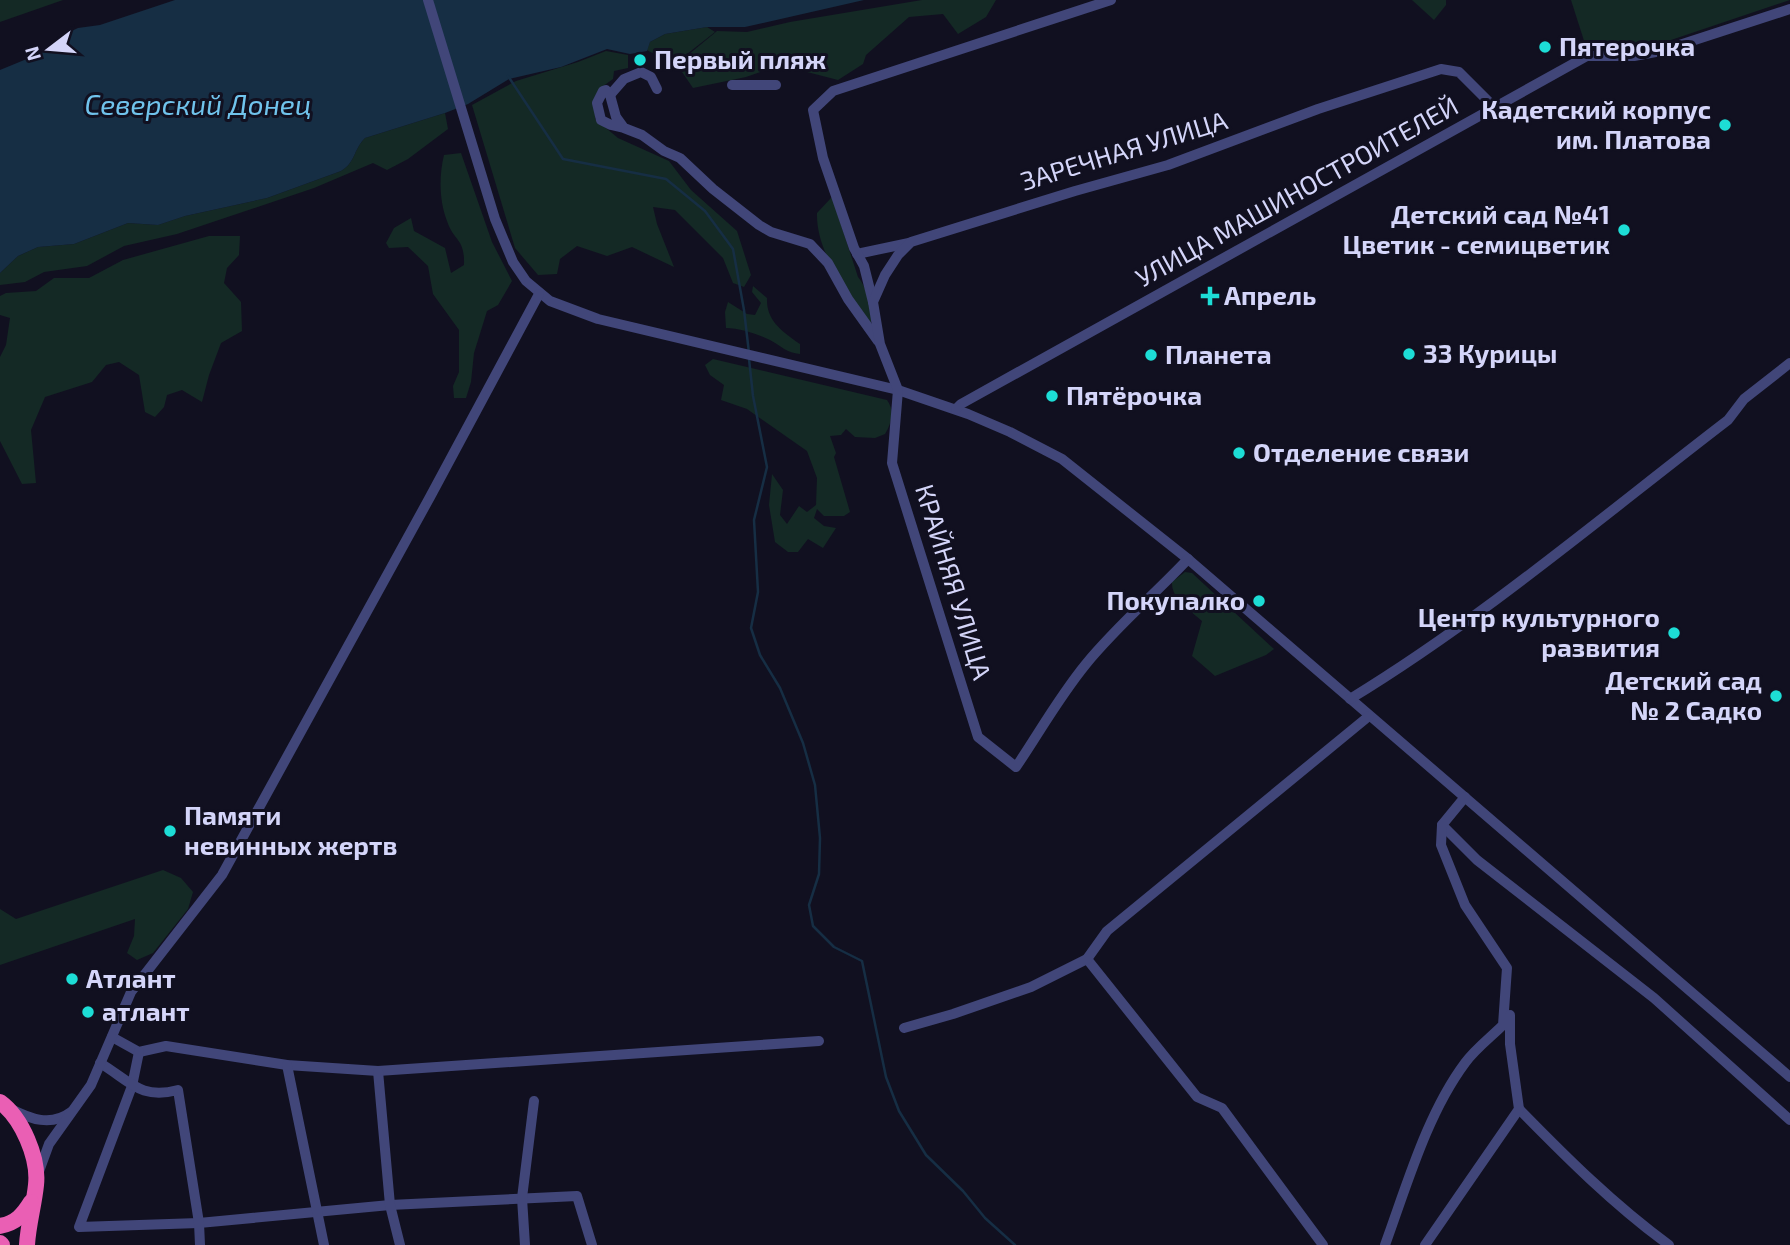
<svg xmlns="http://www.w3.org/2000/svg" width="1790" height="1245" font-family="'Exo 2',sans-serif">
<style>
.green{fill:#142925}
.water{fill:#162e44}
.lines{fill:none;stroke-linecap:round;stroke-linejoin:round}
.stream{stroke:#162e44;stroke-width:2.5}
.minor{stroke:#414679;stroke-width:10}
.highway{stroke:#ea5fb4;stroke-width:16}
.poi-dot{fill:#1dddd6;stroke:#111020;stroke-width:2.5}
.labels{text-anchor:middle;stroke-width:6;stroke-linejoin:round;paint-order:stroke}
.poi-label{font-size:26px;font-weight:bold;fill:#d4d5f9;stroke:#111020;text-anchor:start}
.street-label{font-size:26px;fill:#d4d5f9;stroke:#111020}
.water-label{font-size:28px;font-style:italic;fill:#70c3ec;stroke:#111020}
</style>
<rect width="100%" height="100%" fill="#111020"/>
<!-- green -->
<g class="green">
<path d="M0 0H63L0 22Z"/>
<path d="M922 0H996L986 17 958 34 943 14 909 17 866 55 863 64 838 80 780 65 746 77 693 88 682 72 688 55 717 31 747 32 790 22Z"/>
<path d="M1412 0H1446V5L1434 20Z"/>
<path d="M1571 0H1790L1671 40 1586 47Z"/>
<path d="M707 27 715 32 687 54 683 62C675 60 670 57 663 54 656 52 654 55 647 50L650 42 665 34Z"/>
<path d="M606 51 628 55V68L614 71 613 79 599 89 595 119 618 138 669 161 691 190 737 231 751 275 744 287 733 283 723 258 675 210 653 207 657 224 674 267 632 247 607 256 577 246 560 259 557 274 538 275 515 248 472 105 516 81 578 62Z"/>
<path d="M445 113 448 129 408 159 387 170 373 163 314 188 177 234 124 246 87 266 44 272 25 282 0 285V273L18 256 38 247 74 244 128 223 158 225 185 216 267 198 341 171C356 162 353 150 365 138Z"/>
<path d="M461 153 492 242 512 281 498 305 487 311 474 353 471 382 466 398H454L453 386 459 372V330L433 294 428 266 408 247 389 248 386 243 394 228 411 218 414 231 445 248 451 273 464 265C465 238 454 242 447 221 439 200 439 176 444 155Z"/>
<path d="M832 197 858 277C868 289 872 309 871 325 849 291 816 255 817 213Z"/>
<path d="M209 236H240L239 255 227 268 224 283 241 302 242 331 221 343 209 375 202 402 182 390 167 395 164 407 155 417 145 412 139 375 119 362 106 365 92 382 45 397 31 430 36 483 22 484 0 441V357L6 345 10 318 0 315V296L6 293 36 291 54 278H89L123 260Z"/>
<path d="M753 286 767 298C766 321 783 332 800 344V354C787 353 781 346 770 340 757 334 740 328 726 328L725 312 728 302 747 314 755 315 761 303 752 292Z"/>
<path d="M713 359 887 400C895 411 892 422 885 434L875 438 855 437 846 429 841 435 830 436 836 453 834 457 850 512 844 516H824L817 509 814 518 824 526 836 528 823 548 808 539 798 552H788L775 542 769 505 772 474 783 490 780 515 787 524 799 506 807 512 816 505 817 478 807 451 747 409 721 400 724 385 710 375 705 365Z"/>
<path d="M1185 572 1192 573 1274 649 1266 655 1215 676 1192 656 1202 621C1190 610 1171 599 1172 582Z"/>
<path d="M163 870 181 878 193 892 188 909 153 953 137 960 127 953 134 936 135 919 0 965V909L16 919Z"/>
</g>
<!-- water -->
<path class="water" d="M175 0H864L745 27H707L665 34 650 42 647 51 630 54 607 49 561 67 509 79 468 104 445 113 365 138C353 150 356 162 341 171L267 198 185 216 158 225 128 223 74 244 38 247 18 256 0 273V70L34 56 61 36 78 28 100 25Z"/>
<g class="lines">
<!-- stream -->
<g class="stream">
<path d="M508 76 563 159 666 179 705 211 733 249 744 310 749 353"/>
<path d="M749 359 753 396 767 467 754 520 758 592 751 628 760 655 780 688 803 743 815 785 820 838 819 874 809 905 813 926 834 947 862 961 886 1077 899 1111 926 1155 963 1191 985 1218 1015 1245"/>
</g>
<!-- minor -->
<g class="minor">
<path d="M428 0 495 219 513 262 526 281 550 301 598 319 898 390 968 414 1010 432 1062 459 1188 559 1790 1077"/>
<path d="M732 85H776"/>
<path d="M610 95 624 79 641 72 651 77 657 89"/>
<path d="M624 128 611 125 601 120 597 103 603 91 606 90 610 95 616 117 624 128 642 135 664 151 680 158 713 189 759 225 771 232 810 244 828 263 848 299 878 341"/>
<path d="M857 254 909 243"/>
<path d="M873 302 864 266 854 248 823 158 813 110 833 91 1111 0"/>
<path d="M956 409 961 404 1587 56H1634L1661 51 1790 9"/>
<path d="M1188 559C1154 595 1117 626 1086 664 1059 697 1039 733 1016 767L978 737 892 463 898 390 880 344 873 302 885 275 898 255 911 242 1075 191 1168 165 1318 109 1441 69 1459 72 1494 107"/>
<path d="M1350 699C1483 618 1604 515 1728 420L1744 399 1790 363"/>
<path d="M1442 825 1477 860 1654 998 1790 1120"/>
<path d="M1087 959 1197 1097 1222 1108 1323 1245"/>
<path d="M904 1028 953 1014 1031 987 1087 959 1107 931 1369 716"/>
<path d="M112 1037 139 1052 166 1046 287 1065 378 1071 819 1041"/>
<path d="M139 1052 132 1086 79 1227 199 1223 390 1205 577 1196 592 1245"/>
<path d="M100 1063C130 1081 140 1100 178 1090L199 1223 200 1245"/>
<path d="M287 1065 324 1245"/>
<path d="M378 1071 390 1205 400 1245"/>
<path d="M11 1109C30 1119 51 1127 71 1112"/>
<path d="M1519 1109C1566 1157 1614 1205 1669 1245"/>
<path d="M38 1174 49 1144 91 1085 131 992 222 875 430 497 539 294"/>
<path d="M525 1245 522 1198 534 1101"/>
<path d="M1385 1245C1407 1185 1427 1114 1465 1063 1475 1049 1491 1037 1503 1025L1507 968 1465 905 1441 845 1442 825 1465 797"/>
<path d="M1425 1245 1519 1109 1510 1044V1015"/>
</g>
<!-- highway -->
<g class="highway">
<path d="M0 1102C22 1118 39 1158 36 1185 34 1205 28 1225 27 1245"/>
<path d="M0 1226C16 1223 23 1215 31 1202"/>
<path d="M0 1243 2 1245"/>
</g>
</g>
<!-- markers -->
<g class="poi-dot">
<circle cx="1545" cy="47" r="7"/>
<circle cx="640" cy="60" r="7"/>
<circle cx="1725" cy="125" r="7"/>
<circle cx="1624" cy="230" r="7"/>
<path d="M1206.5 285.5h7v7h7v7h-7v7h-7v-7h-7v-7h7z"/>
<circle cx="1409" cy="354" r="7"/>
<circle cx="1151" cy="355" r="7"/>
<circle cx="1052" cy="396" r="7"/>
<circle cx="1239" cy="453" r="7"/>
<circle cx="1259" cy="601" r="7"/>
<circle cx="1674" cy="633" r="7"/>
<circle cx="1776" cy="696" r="7"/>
<circle cx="170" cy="831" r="7"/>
<circle cx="72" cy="979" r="7"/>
<circle cx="88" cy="1012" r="7"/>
</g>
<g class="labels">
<!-- poi labels -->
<g class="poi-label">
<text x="1559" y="56">Пятерочка</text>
<text x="654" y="69">Первый пляж</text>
<text x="1711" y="119" text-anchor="end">Кадетский корпус<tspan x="1711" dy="30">им. Платова</tspan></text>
<text x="1610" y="224" text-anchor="end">Детский сад №41<tspan x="1610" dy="30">Цветик - семицветик</tspan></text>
<text x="1224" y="305">Апрель</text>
<text x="1423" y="363">33 Курицы</text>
<text x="1165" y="364">Планета</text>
<text x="1066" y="405">Пятёрочка</text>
<text x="1253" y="462">Отделение связи</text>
<text x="1245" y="610" text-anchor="end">Покупалко</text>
<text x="1660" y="627" text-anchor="end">Центр культурного<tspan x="1660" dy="30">развития</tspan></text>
<text x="1762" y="690" text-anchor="end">Детский сад<tspan x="1762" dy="30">№ 2 Садко</tspan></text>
<text x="184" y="825">Памяти<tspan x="184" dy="30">невинных жертв</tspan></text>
<text x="86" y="988">Атлант</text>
<text x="102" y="1021">атлант</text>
</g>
<!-- street labels -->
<g class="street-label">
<text transform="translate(1124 151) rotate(-17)" y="9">ЗАРЕЧНАЯ УЛИЦА</text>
<text transform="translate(1297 192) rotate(-29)" y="9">УЛИЦА МАШИНОСТРОИТЕЛЕЙ</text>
<text transform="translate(953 582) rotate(73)" y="9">КРАЙНЯЯ УЛИЦА</text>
</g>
<!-- water labels -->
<g class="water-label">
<text x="198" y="115">Северский Донец</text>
</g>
</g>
<!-- north arrow -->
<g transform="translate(49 49) rotate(254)" stroke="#111020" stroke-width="5" paint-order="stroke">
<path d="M0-5L12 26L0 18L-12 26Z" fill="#d4d5f9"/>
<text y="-10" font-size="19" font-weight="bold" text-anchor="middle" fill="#d4d5f9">N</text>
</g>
</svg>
